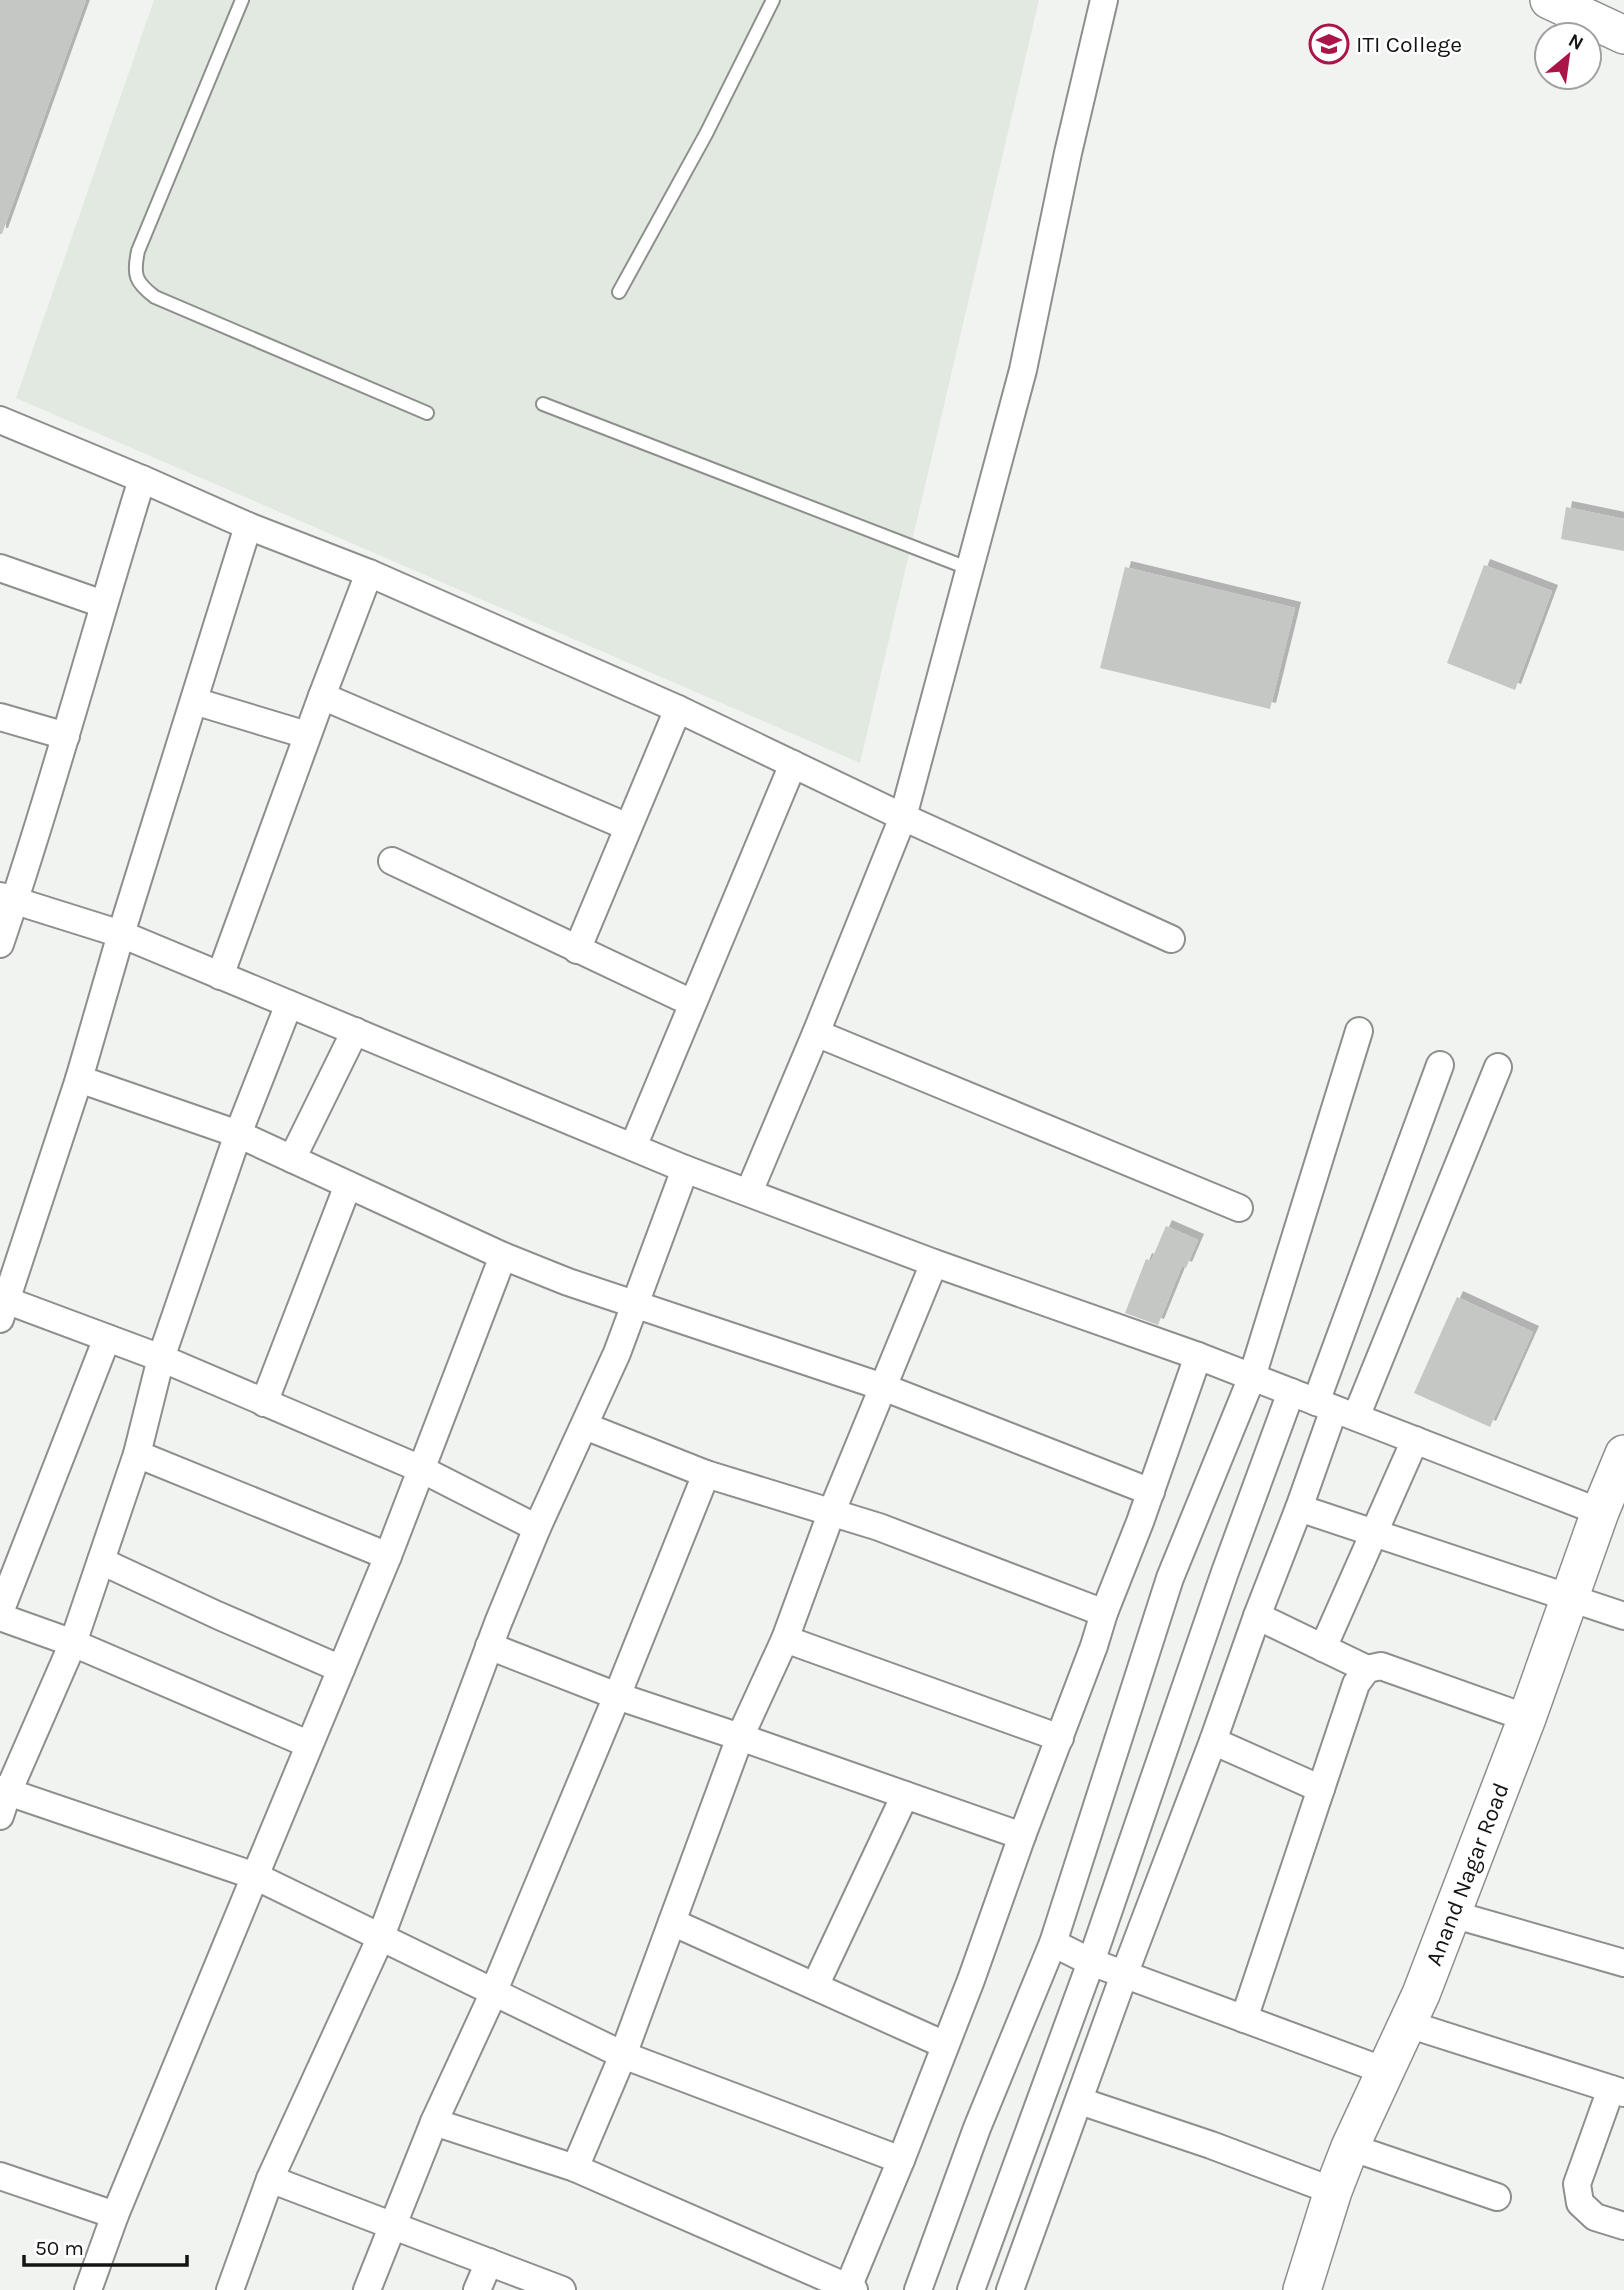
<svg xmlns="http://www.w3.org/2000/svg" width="1624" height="2290" font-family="Karla,sans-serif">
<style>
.built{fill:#e2e9e0}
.building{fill:#c5c7c4;filter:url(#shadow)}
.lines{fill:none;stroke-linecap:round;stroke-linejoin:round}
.lane-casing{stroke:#8d8f8d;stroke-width:16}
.street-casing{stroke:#8d8f8d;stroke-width:30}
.secondary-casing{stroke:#8d8f8d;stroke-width:40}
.lane{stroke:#fff;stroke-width:12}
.street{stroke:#fff;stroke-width:26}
.secondary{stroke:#fff;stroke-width:37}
.labels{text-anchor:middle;stroke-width:5;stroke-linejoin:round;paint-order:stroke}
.poi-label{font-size:23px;fill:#131413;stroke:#fff;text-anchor:start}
.street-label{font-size:23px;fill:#131413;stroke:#fff}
</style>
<defs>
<filter id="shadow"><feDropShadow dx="6" dy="-6" stdDeviation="0" flood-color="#0004"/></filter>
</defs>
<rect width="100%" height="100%" fill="#f1f3f1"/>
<!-- built -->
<path class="built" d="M154 0H1039L860 763 16 398Z"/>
<!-- building -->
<g class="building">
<path d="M0 0H86L2 234H0Z"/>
<path d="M1566 507 1624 519V551L1561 539Z"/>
<path d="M1484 565 1552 591 1515 690 1447 663Z"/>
<path d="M1125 567 1295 608 1270 709 1100 668Z"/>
<path d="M1166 1226 1198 1240 1186 1268 1182 1266 1158 1325 1125 1313 1146 1259 1151 1261Z"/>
<path d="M1457 1297 1533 1332 1490 1427 1414 1393Z"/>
</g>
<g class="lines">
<defs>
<g id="lane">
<path d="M242 0 138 251C133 275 135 282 155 297L427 413"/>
<path d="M619 292 706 134 773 0"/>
<path d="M543 404 970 569"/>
</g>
<g id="street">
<path d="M0 420 142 479 248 526 369 573 678 709"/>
<path d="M0 568 103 604"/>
<path d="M322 696 628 827"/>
<path d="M194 701 307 735"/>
<path d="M0 717 66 736"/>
<path d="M392 861 692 1003"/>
<path d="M0 896 121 934 685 1169 934 1263 1198 1356 1600 1512"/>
<path d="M0 944C52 791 94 634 142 479"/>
<path d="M577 950 678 709 903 817 1171 939"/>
<path d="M220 976 322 696 369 573"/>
<path d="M816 1033 1239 1208"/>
<path d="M79 1079 238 1134 503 1256 568 1282 883 1387 1151 1492"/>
<path d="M633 1147 793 764"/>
<path d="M292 1159 355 1031"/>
<path d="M749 1192 816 1033 903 817 1023 370 1068 153 1104 0"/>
<path d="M503 1256 388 1556 255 1876 623 2055 901 2160"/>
<path d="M0 1298 161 1358 421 1469 537 1528"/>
<path d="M0 1319 79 1079 121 934 248 526"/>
<path d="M1316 1402 1440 1065"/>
<path d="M264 1403 348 1185"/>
<path d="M1356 1417 1498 1067"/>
<path d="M585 1426 706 1474 879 1527 1104 1613"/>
<path d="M137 1454 161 1358 238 1134 289 1004"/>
<path d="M1299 1508 1624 1616"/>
<path d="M101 1561 217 1615 341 1669"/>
<path d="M0 1612 107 1338"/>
<path d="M1257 1616 1367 1669"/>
<path d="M0 1617 73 1643 308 1744"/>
<path d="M785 1639 1060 1738"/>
<path d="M489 1646 617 1696 740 1737 1022 1836"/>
<path d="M1323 1648 1415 1440"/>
<path d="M1213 1741 1321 1789"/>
<path d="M0 1789 8 1792 73 1643 137 1454 388 1556"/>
<path d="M0 1816 8 1792 255 1876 115 2215 88 2290"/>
<path d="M1452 1914 1624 1963"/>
<path d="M672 1922 945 2045"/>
<path d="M1053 1943 1091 1962 1385 2071"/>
<path d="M815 1986 905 1795"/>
<path d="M1244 2019 1356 1684 1367 1669 1381 1666 1527 1718"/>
<path d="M1408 2024 1624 2093"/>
<path d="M1611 2089 1577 2184 1580 2203 1595 2217 1624 2226"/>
<path d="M1080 2101 1211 2145 1333 2191"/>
<path d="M434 2122 575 2168 854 2290"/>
<path d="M1350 2147 1497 2197"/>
<path d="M575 2168 623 2055 740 1737 785 1639 832 1511 934 1263"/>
<path d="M0 2176 115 2215"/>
<path d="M270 2179 562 2290"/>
<path d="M230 2290 270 2179 380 1939 498 1623 537 1528 617 1353 685 1169"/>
<path d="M367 2290 434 2122 488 2005 617 1696 706 1474"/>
<path d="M477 2290 489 2262"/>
<path d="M847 2290 901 2160 971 1980 1022 1836 1094 1646 1104 1613 1140 1522 1198 1356"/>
<path d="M918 2290 977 2128 1053 1943 1170 1578 1252 1377 1359 1031"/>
<path d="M971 2290 1091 1962 1225 1572 1291 1392"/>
<path d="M1010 2290 1124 1975 1213 1741 1257 1616 1299 1508 1334 1409"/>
</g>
<g id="secondary">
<path d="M1549 0 1624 35"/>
<path id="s1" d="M1302 2290 1333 2191 1350 2147 1421 1994 1527 1718 1600 1512 1624 1454"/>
</g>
</defs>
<!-- lane casing -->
<use href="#lane" class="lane-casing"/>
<!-- street casing -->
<use href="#street" class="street-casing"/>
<!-- secondary casing -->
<use href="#secondary" class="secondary-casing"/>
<!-- lane -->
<use href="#lane" class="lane"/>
<!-- street -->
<use href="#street" class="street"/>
<!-- secondary -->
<use href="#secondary" class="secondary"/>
</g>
<!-- icons -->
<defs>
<symbol id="university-ring" viewBox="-11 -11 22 22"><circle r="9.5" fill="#fff" stroke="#a91547" stroke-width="1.5"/><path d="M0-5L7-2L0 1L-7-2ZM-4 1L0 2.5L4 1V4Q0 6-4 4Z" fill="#a91547"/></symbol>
</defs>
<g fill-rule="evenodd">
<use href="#university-ring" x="1307" y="22" width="44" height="44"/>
</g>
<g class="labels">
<!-- poi labels -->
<g class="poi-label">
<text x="1356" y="52">ITI College</text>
</g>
<!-- street labels -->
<g class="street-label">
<text dy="8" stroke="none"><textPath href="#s1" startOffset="448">Anand Nagar Road</textPath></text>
</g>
</g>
<!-- north arrow -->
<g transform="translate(1568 56) rotate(29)"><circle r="33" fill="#ffffff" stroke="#a1a1a1" stroke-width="2"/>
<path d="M0-5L12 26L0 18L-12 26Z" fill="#a91547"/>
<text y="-10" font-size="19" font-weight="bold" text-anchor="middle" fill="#131413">N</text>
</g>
<!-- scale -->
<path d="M24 2255v10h163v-10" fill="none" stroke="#131413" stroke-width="3.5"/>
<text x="35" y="2255" font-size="21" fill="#131413" stroke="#ffffff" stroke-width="5" paint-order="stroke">50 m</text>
</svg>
